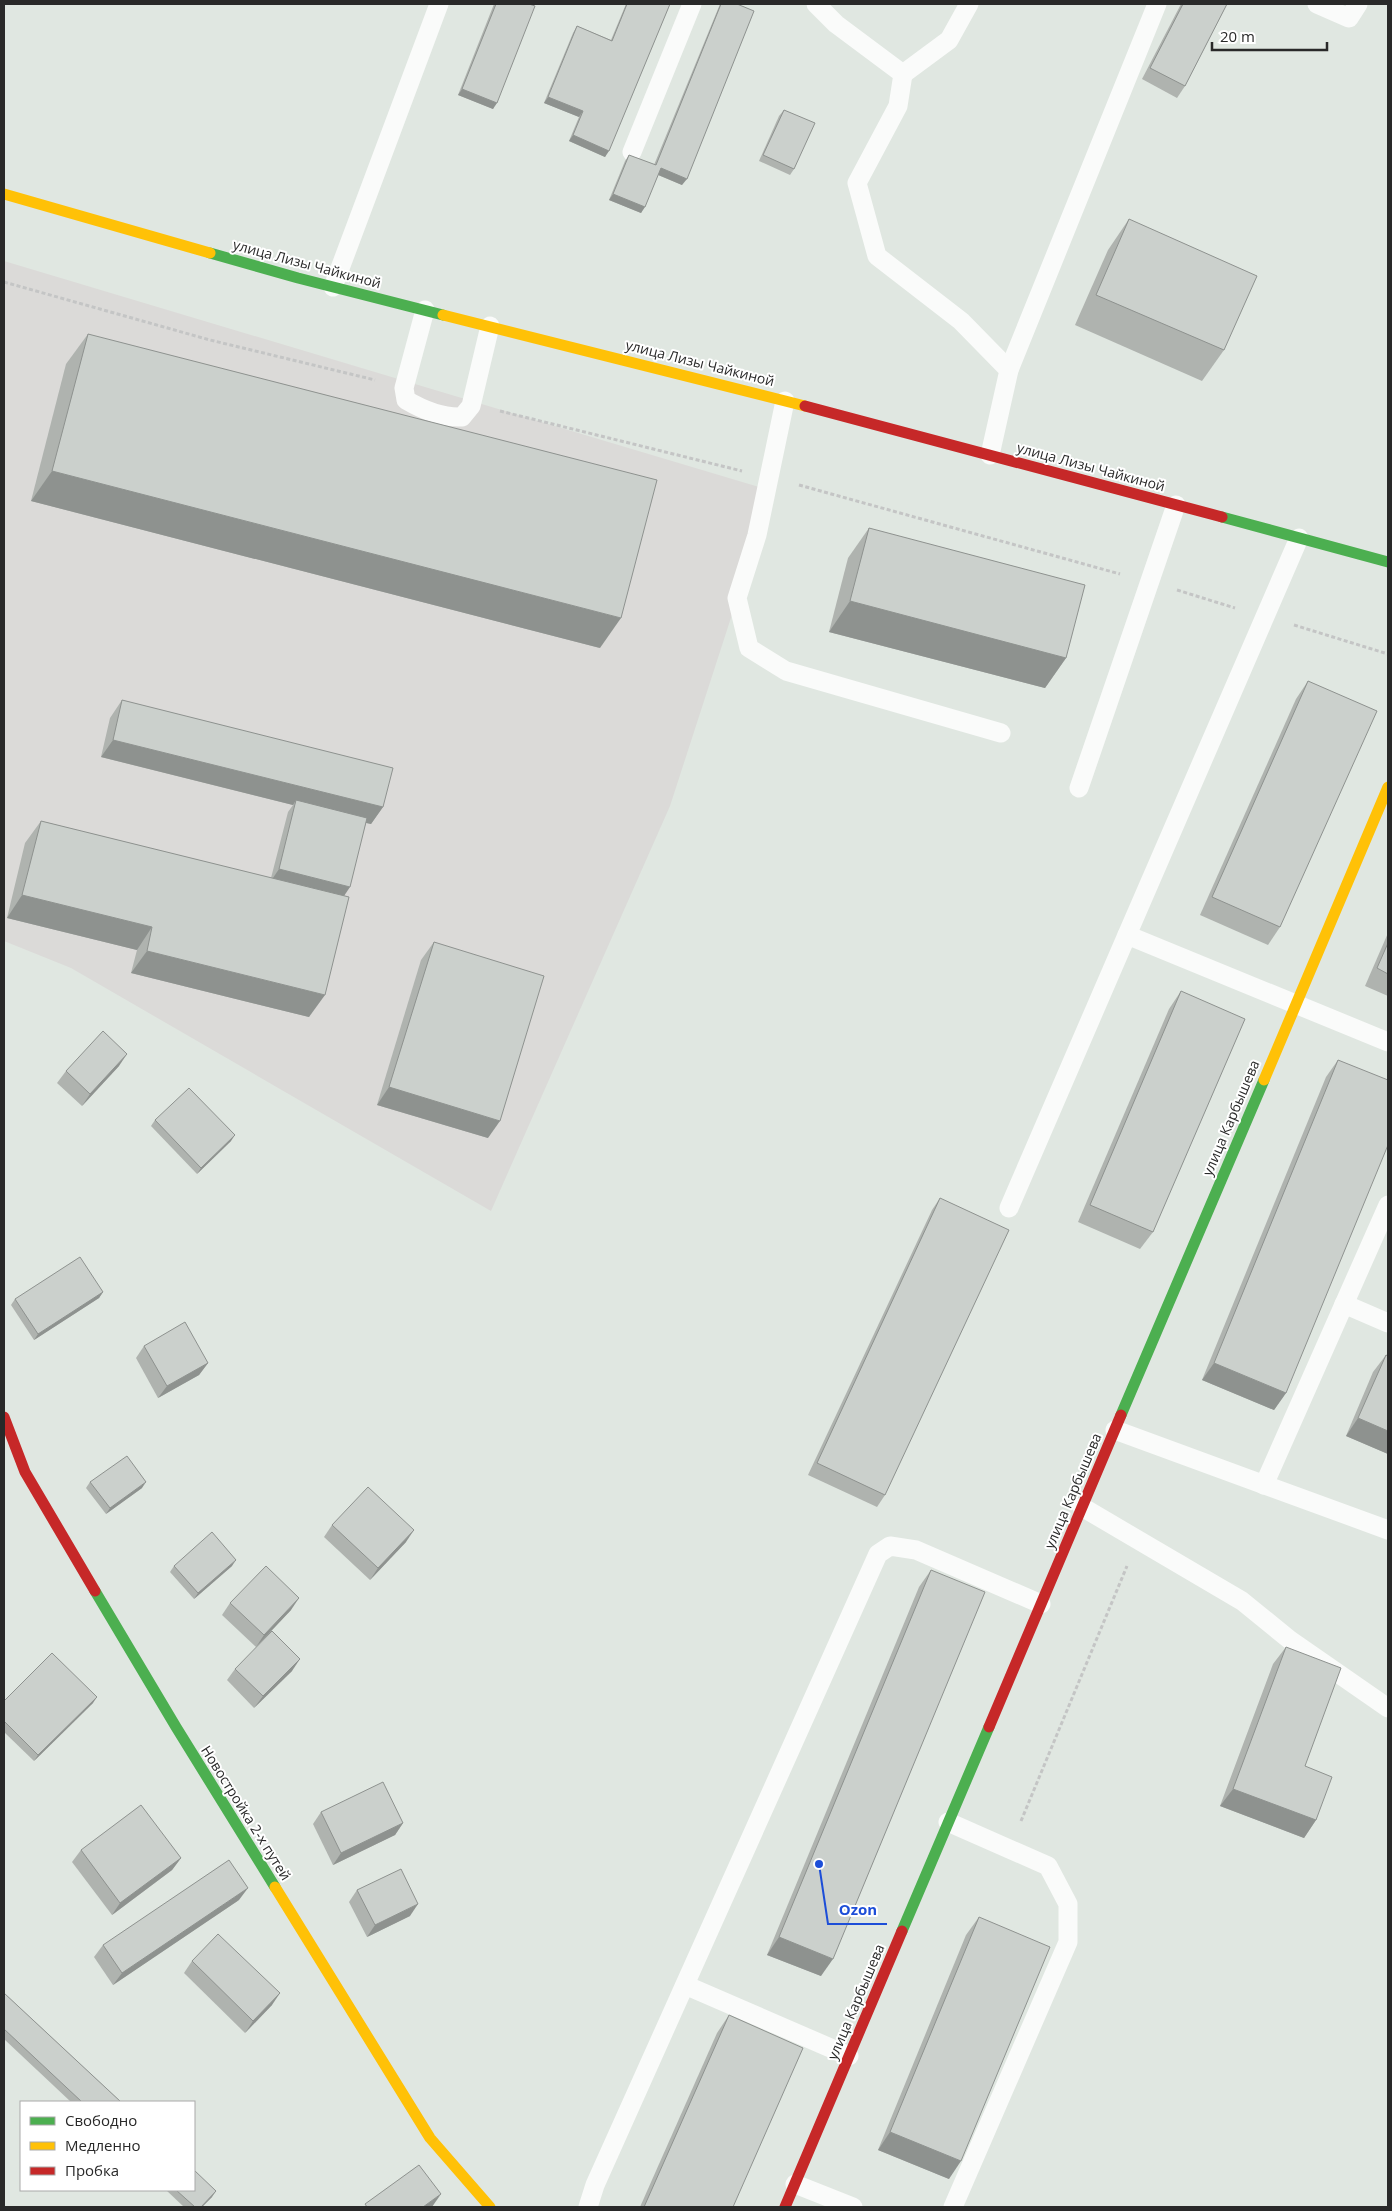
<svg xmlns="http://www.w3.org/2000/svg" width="1392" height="2211" font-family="'Open Sans',sans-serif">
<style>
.industrial{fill:#dbdad8}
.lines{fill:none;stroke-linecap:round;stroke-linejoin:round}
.path{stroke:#c4c5c5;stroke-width:3;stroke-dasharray:4 2.5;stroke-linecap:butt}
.lane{stroke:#fafbfa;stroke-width:19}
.fast{stroke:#4caf50;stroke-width:11}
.slow{stroke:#ffc107;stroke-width:11}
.jam{stroke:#c62828;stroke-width:11}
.wall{fill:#afb3af}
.shaded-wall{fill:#8e928f}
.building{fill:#cbd0cc;stroke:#8e928f}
.labels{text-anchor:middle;stroke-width:4;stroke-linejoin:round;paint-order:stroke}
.street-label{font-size:14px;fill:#292929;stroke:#fff}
.leader{fill:none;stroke:#1d4ed8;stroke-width:2}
.callout-dot{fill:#1d4ed8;stroke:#fff;stroke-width:2}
.callout-label{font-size:15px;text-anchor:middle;font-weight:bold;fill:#1d4ed8;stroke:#fff;stroke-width:4;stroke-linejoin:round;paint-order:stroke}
</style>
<rect width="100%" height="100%" fill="#e0e7e1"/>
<!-- industrial -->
<path class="industrial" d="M4 261 772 491 670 806 491 1211 71 968 4 941Z"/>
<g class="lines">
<!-- path -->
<g class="path">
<path d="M4 282 210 340 375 380"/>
<path d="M500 411 742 471"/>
<path d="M799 485 1120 574"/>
<path d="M1177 590 1235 608"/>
<path d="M1294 625 1388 654"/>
<path d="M1021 1821 1127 1566"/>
</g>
<!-- lane -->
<g class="lane">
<path d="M816 4 836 24 903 74 898 106 857 183 877 256 961 321 1009 370 990 455"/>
<path d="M1317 4 1349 18 1358 4"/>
<path d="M903 74 949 40 969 4"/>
<path d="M632 152 692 4"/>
<path d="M333 287 439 4"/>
<path d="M425 310 404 388 406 400C423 410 442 418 462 417L471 406 490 326"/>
<path d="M1009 370 1157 4"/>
<path d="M785 401 757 535 737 598 749 648 786 671 1001 733"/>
<path d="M1299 538 1127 935 1388 1042"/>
<path d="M1079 788 1176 505"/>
<path d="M1009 1208 1127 935"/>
<path d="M1344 1304 1388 1323"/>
<path d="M1115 1430 1388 1530"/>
<path d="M1264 1485 1388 1205"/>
<path d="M1082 1507 1242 1601 1290 1640 1388 1708"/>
<path d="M948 1822 1048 1866 1068 1904V1942L953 2207"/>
<path d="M685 1985 849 2056"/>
<path d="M795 2184 853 2207"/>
<path d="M588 2207 595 2185 878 1554 890 1546 916 1550 1041 1604"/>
</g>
<!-- fast -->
<g class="fast">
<path d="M210 253 298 278 443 315"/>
<path d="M1222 517 1388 562"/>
<path d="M1121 1415 1264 1080"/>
<path d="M95 1591 176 1727 275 1887"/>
<path d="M902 1931 989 1727"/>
</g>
<!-- slow -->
<g class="slow">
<path d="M4 194 210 253"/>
<path d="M443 315 805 406"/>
<path d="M1264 1080 1388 787"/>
<path d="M275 1887 430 2138 490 2207"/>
</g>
<!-- jam -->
<g class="jam">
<path d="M805 406 1222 517"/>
<path d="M4 1417 25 1472 95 1591"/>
<path d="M989 1727 1121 1415"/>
<path d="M785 2207 902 1931"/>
</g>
</g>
<!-- wall -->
<g class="wall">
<path d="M494 4H529L493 109 458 95Z"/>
<path d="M626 4H670L605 157 569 141 579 117 544 103 573 33 577 26 611 40Z"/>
<path d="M720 4H737L682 185 658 175 641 213 609 200 625 161 629 155 654 165Z"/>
<path d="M1181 4H1227L1185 86 1177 98 1142 79Z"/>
<path d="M784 110 794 169 790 175 759 161 779 116Z"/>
<path d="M1129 219 1224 350 1202 381 1075 325 1108 250Z"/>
<path d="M88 334 600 648 31 501 66 364Z"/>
<path d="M869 528 1066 658 1045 688 829 632 848 558Z"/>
<path d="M1308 681 1280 927 1268 945 1200 915 1296 699Z"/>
<path d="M122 700 383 807 371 824 366 823 344 896 309 1017 131 973 137 950 7 918 25 843 41 821 271 878 288 812 293 805 101 757 110 718Z"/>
<path d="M1388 933V996L1365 986Z"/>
<path d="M434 942 488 1138 377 1105 421 960Z"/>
<path d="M1181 991 1153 1232 1140 1249 1078 1222 1169 1009Z"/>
<path d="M1338 1060 1286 1393 1274 1410 1202 1380 1326 1077Z"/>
<path d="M119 1066 82 1106 57 1083 66 1071Z"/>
<path d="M155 1120 231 1141 197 1174 151 1126Z"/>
<path d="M940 1198 885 1495 877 1507 808 1475 932 1210Z"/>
<path d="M103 1292 99 1298 34 1340 11 1305 15 1299Z"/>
<path d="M144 1346 208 1363 199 1375 158 1398 136 1358Z"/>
<path d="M1386 1355 1388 1356V1454L1346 1436 1373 1372Z"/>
<path d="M90 1482 142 1488 106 1514 86 1488Z"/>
<path d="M332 1525 406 1542 370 1580 324 1537Z"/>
<path d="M174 1566H232L194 1599 170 1572Z"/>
<path d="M931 1570 821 1976 767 1955 919 1587Z"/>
<path d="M230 1603 291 1610 256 1647 222 1615Z"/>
<path d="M1286 1647 1305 1766 1316 1820 1304 1838 1220 1806 1273 1664Z"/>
<path d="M235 1669 292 1671 254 1708 227 1680Z"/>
<path d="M4 1701 93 1703 34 1761 4 1732Z"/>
<path d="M321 1812 403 1823 395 1835 333 1865 313 1824Z"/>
<path d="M81 1850 181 1858 172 1870 112 1915 72 1862Z"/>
<path d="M357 1890 410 1916 367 1937 349 1902Z"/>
<path d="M239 1900 113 1985 94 1957 103 1945Z"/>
<path d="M979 1917 949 2179 878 2150 966 1935Z"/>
<path d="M192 1961 272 2005 245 2033 184 1973Z"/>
<path d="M4 1993 121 2102H71L4 2039Z"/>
<path d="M729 2015 733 2207H640L717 2033Z"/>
<path d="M166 2190H194L212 2197 202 2207H184Z"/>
</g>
<!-- shaded-wall -->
<g class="shaded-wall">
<path d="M462 89 497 103 493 109 458 95Z"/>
<path d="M548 97 583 111 579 117 544 103Z"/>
<path d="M573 135 609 151 605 157 569 141Z"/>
<path d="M661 168 687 179 682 185 656 174Z"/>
<path d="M613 194 645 207 641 213 609 200Z"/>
<path d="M52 471 621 618 600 648 31 501Z"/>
<path d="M850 601 1066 658 1045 688 829 632Z"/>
<path d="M113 740 383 807 371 824 295 806 296 800 293 805 101 757Z"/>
<path d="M279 869 350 887 342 899 271 881Z"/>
<path d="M22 895 152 927 137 950 7 918Z"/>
<path d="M147 951 325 995 309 1017 131 973Z"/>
<path d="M127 1054 119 1066 82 1106 90 1094Z"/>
<path d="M389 1087 500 1121 488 1138 377 1105Z"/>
<path d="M235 1135 231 1141 197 1174 201 1168Z"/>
<path d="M103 1292 99 1298 34 1340 38 1334Z"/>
<path d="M208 1363 199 1375 158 1398 167 1386Z"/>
<path d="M1214 1363 1286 1393 1274 1410 1202 1380Z"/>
<path d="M1358 1418 1388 1431V1454L1346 1436Z"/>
<path d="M146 1482 142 1488 106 1514 110 1508Z"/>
<path d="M414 1530 406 1542 370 1580 378 1568Z"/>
<path d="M236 1560 232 1566 194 1599 198 1593Z"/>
<path d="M299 1598 291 1610 256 1647 264 1635Z"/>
<path d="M300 1659 292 1671 254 1708 263 1696Z"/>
<path d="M97 1697 93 1703 34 1761 38 1755Z"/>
<path d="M1233 1789 1316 1820 1304 1838 1220 1806Z"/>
<path d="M403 1823 395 1835 333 1865 341 1853Z"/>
<path d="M181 1858 172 1870 112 1915 120 1903Z"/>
<path d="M248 1888 239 1900 113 1985 122 1973Z"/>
<path d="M418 1904 410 1916 367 1937 375 1925Z"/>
<path d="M779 1937 833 1959 821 1976 767 1955Z"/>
<path d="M280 1993 272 2005 245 2033 253 2021Z"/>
<path d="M890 2132 961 2161 949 2179 878 2150Z"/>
<path d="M216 2191 212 2197 202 2207H201Z"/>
<path d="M441 2194 432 2207H423Z"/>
</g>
<!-- building -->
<g class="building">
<path d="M496 4H529L535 6 497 103 462 89Z"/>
<path d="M627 4H670L609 151 573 135 583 111 548 97 577 26 612 41Z"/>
<path d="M721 4H737L754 11 687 179 661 168 645 207 613 194 629 155 656 165Z"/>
<path d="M1183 4H1227L1185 86 1150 68Z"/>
<path d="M784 110 815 123 794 169 763 155Z"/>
<path d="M1129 219 1257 276 1224 350 1096 295Z"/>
<path d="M88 334 657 480 621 618 52 471Z"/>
<path d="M869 528 1085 585 1066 658 850 601Z"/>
<path d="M1308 681 1377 711 1280 927 1212 897Z"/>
<path d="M122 700 393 768 383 807 113 740Z"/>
<path d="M296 800 367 818 350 887 279 869Z"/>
<path d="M41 821 349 897 325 995 147 951 152 927 22 895Z"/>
<path d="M434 942 544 976 500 1121 389 1087Z"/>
<path d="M1388 943V974L1377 968Z"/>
<path d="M1181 991 1245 1019 1153 1232 1090 1205Z"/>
<path d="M103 1031 127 1054 90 1094 66 1071Z"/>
<path d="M1338 1060 1388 1080V1145L1286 1393 1214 1363Z"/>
<path d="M189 1088 235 1135 201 1168 155 1120Z"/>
<path d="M940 1198 1009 1230 885 1495 817 1463Z"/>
<path d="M80 1257 103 1292 38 1334 15 1299Z"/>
<path d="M185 1322 208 1363 167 1386 144 1346Z"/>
<path d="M1386 1355 1388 1356V1431L1358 1418Z"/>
<path d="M127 1456 146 1482 110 1508 90 1482Z"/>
<path d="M368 1487 414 1530 378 1568 332 1525Z"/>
<path d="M212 1532 236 1560 198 1593 174 1566Z"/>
<path d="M266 1566 299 1598 264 1635 230 1603Z"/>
<path d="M931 1570 985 1592 833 1959 779 1937Z"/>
<path d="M272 1631 300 1659 263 1696 235 1669Z"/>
<path d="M1286 1647 1341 1668 1305 1766 1332 1777 1316 1820 1233 1789Z"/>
<path d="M52 1653 97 1697 38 1755 4 1721V1701Z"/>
<path d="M383 1782 403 1823 341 1853 321 1812Z"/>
<path d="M141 1805 181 1858 120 1903 81 1850Z"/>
<path d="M229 1860 248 1888 122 1973 103 1945Z"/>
<path d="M401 1869 418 1904 375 1925 357 1890Z"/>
<path d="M979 1917 1050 1947 961 2161 890 2132Z"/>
<path d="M218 1934 280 1993 253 2021 192 1961Z"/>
<path d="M4 1993 121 2102H82L4 2029Z"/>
<path d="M729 2015 803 2048 733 2207H644Z"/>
<path d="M419 2165 441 2194 423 2207H367L365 2204Z"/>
<path d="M194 2170 216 2191 201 2207H195L176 2190H194Z"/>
</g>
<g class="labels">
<!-- street labels -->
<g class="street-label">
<text transform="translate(307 264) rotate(15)" y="5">улица Лизы Чайкиной</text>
<text transform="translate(700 363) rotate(14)" y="5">улица Лизы Чайкиной</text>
<text transform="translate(1091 467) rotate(15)" y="5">улица Лизы Чайкиной</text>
<text transform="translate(1231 1118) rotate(-67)" y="5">улица Карбышева</text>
<text transform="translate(1073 1491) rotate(-67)" y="5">улица Карбышева</text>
<text transform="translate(246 1813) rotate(58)" y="5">Новостройка 2-х путей</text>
<text transform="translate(856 2002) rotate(-67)" y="5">улица Карбышева</text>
</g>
</g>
<!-- callouts -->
<path class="leader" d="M819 1864L828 1924H887"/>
<circle class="callout-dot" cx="819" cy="1864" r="5"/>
<g class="callout-label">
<text x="858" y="1915">Ozon</text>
</g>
<!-- border -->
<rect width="1392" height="2211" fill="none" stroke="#292929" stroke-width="10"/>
<!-- legend -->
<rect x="20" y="2101" width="175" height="90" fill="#ffffff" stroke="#a9a9a9"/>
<rect x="30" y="2117" width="25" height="8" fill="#4caf50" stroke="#a9a9a9"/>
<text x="65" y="2126" font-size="15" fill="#292929">Свободно</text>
<rect x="30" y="2142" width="25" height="8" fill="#ffc107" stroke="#a9a9a9"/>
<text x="65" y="2151" font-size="15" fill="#292929">Медленно</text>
<rect x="30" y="2167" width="25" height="8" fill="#c62828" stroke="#a9a9a9"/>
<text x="65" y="2176" font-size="15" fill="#292929">Пробка</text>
<!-- scale -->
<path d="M1212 42v8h115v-8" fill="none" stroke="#292929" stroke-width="2.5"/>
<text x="1220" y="42" font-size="15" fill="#292929" stroke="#ffffff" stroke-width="4" paint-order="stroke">20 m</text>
</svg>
